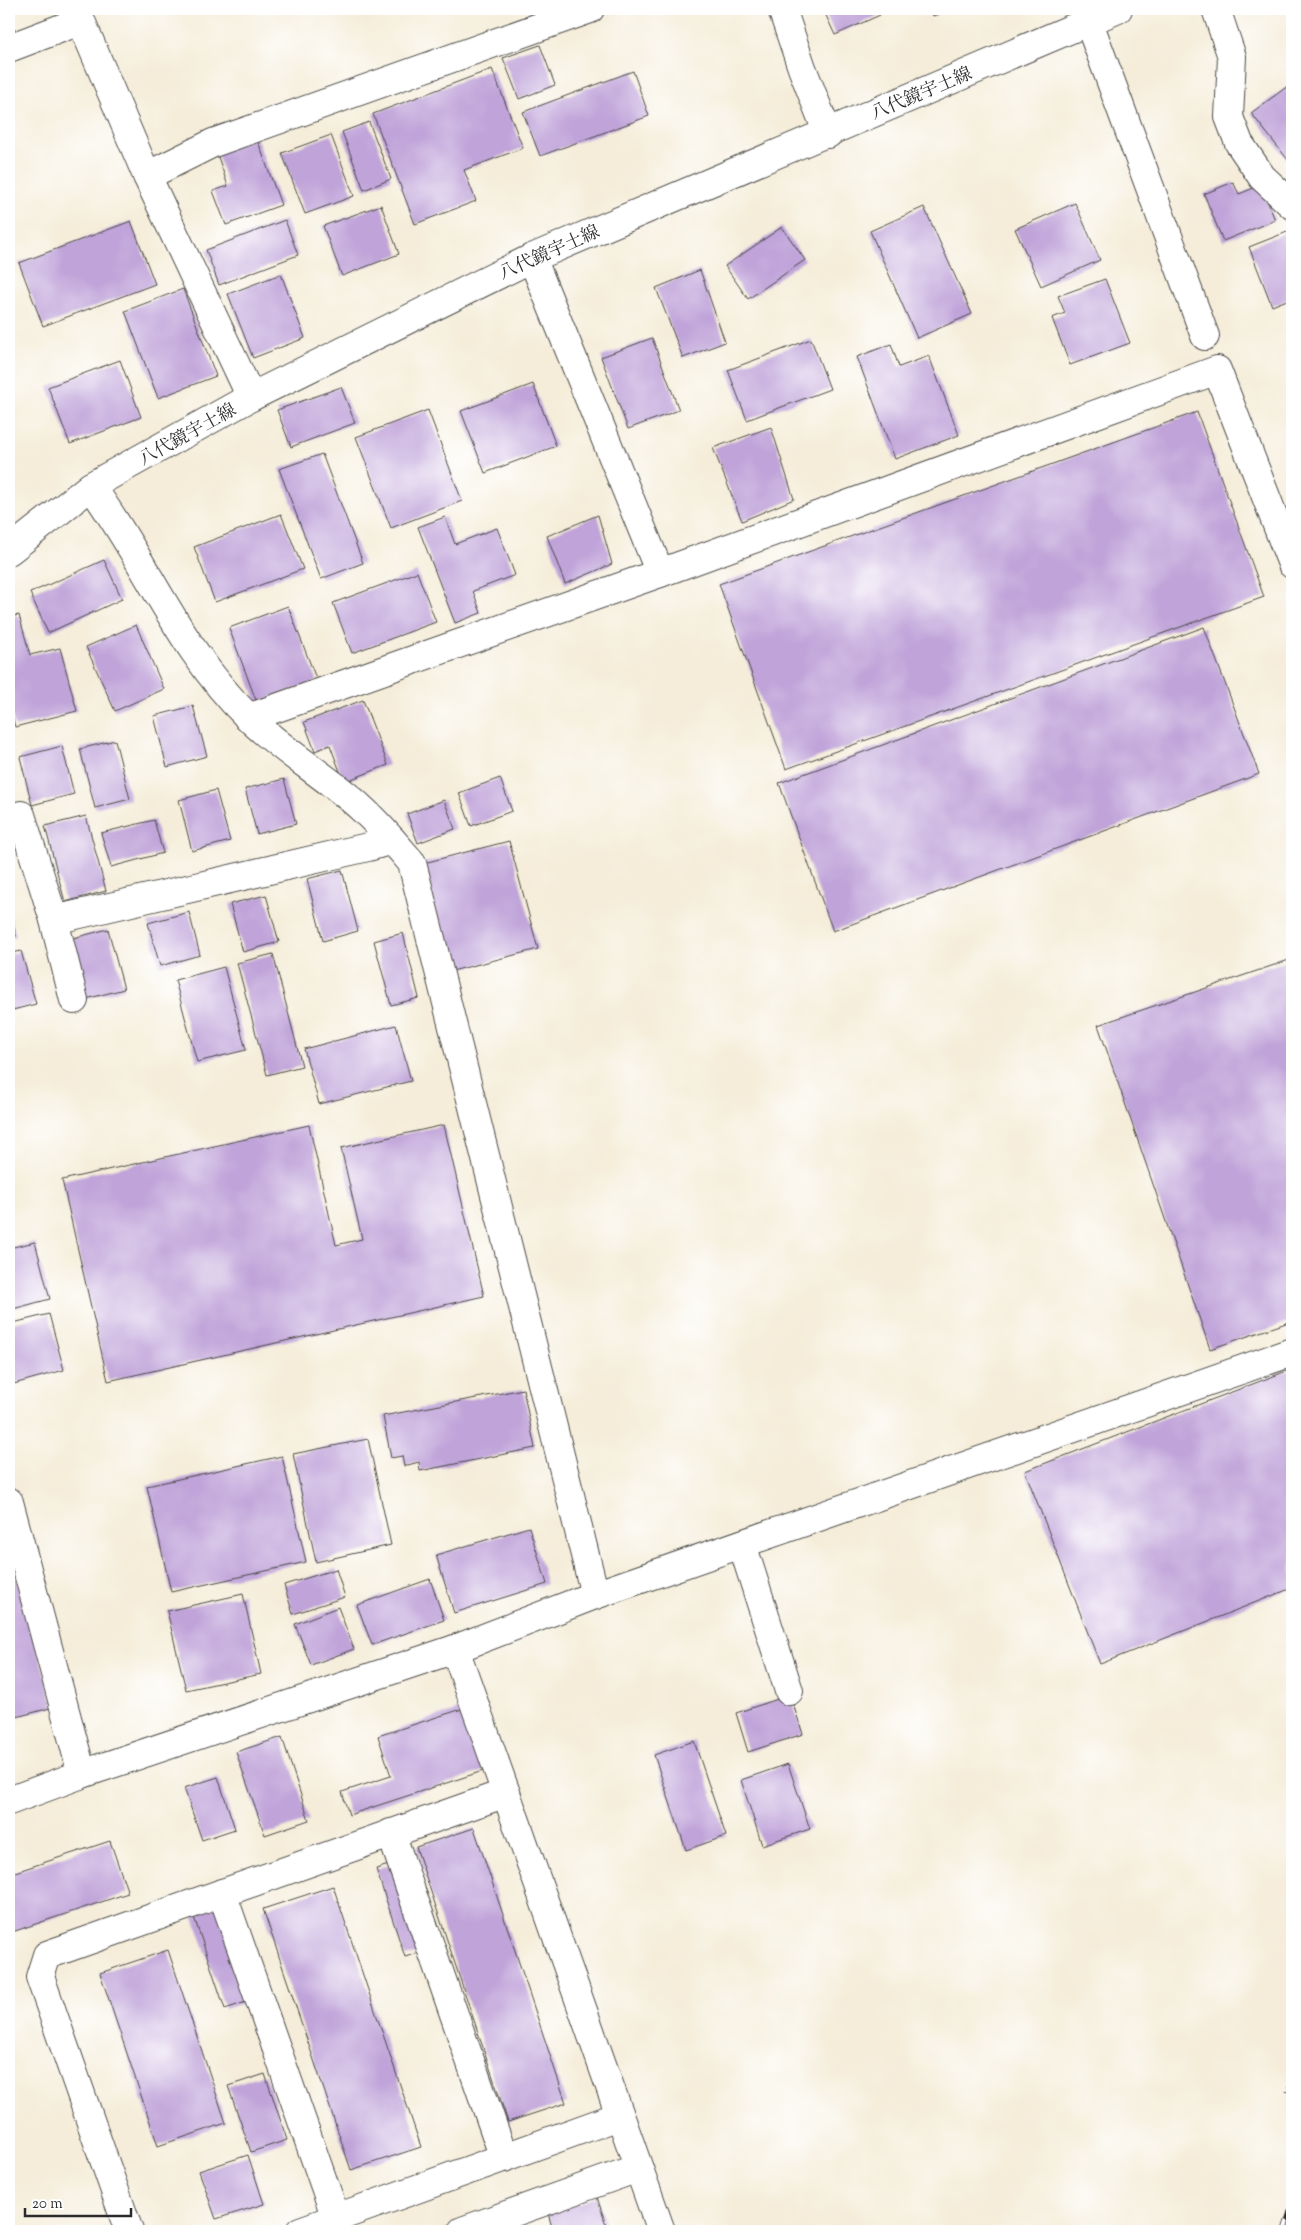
<svg xmlns="http://www.w3.org/2000/svg" width="1301" height="2240" font-family="'Sorts Mill Goudy','Noto Serif JP',serif">
<style>
.building{fill:#bfa3d9}
.lines{fill:none;stroke-linecap:round;stroke-linejoin:round}
.minor-casing{stroke:#494845;stroke-width:30}
.major-casing{stroke:#494845;stroke-width:30}
.path{stroke:#494845;stroke-width:3;stroke-dasharray:1 4;stroke-linecap:butt}
.minor{stroke:#fff;stroke-width:28}
.major{stroke:#fff;stroke-width:28}
.rail-casing{stroke:#2b2b2b;stroke-width:5.5}
.rail{stroke:#fff;stroke-width:4;stroke-dasharray:11;stroke-linecap:butt}
.labels{text-anchor:middle;stroke-width:5;stroke-linejoin:round;paint-order:stroke}
.street-label{font-size:18px;fill:#2b2b2b;stroke:#fff}
</style>
<rect width="100%" height="100%" fill="#fff"/>
<filter id="ink" filterUnits="userSpaceOnUse"><feTurbulence type="fractalNoise" baseFrequency=".02" numOctaves="2"/><feDisplacementMap in="SourceGraphic" scale="10" xChannelSelector="R" yChannelSelector="G"/><feConvolveMatrix kernelMatrix="1 2 1 2 8 2 1 2 1" color-interpolation-filters="sRGB"/></filter>
<filter id="wash" filterUnits="userSpaceOnUse"><feTurbulence type="fractalNoise" baseFrequency=".0096" numOctaves="4" result="noise"/><feDisplacementMap in="SourceGraphic" scale="20" xChannelSelector="R" yChannelSelector="G"/><feGaussianBlur stdDeviation="1.12" result="paint"/><feColorMatrix in="noise" values="0 0 0 0 0 0 0 0 0 0 0 0 0 0 0 0 0 1.4 0 .05"/><feComposite in="paint" operator="in"/></filter>
<g filter="url(#wash)">
<rect width="100%" height="100%" fill="#f5edd9"/>
<g id="blocks">
<!-- building -->
<g class="building">
<path d="M823 9H877L880 15 835 35Z"/>
<path d="M930 9H951L933 16Z"/>
<path d="M540 45 555 85 519 99 503 58Z"/>
<path d="M492 69 523 148 464 170 476 201 415 224 373 114Z"/>
<path d="M633 71 649 116 540 156 523 112Z"/>
<path d="M1292 83V165L1251 113Z"/>
<path d="M369 122 391 179 364 190 342 132Z"/>
<path d="M331 135 354 196 305 214 282 153Z"/>
<path d="M256 136 281 205 226 225 213 191 228 186 216 151Z"/>
<path d="M1233 182 1239 194 1261 185 1275 220 1223 241 1204 194Z"/>
<path d="M1075 203 1100 260 1041 286 1015 229Z"/>
<path d="M381 205 399 254 342 276 323 226Z"/>
<path d="M924 207 972 314 917 338 870 231Z"/>
<path d="M285 220 298 255 219 285 206 250Z"/>
<path d="M131 221 155 284 43 326 19 263Z"/>
<path d="M782 227 805 260 748 299 725 266Z"/>
<path d="M1292 230V298L1272 306 1249 247Z"/>
<path d="M700 270 725 342 683 358 656 288Z"/>
<path d="M281 274 305 338 253 358 228 294Z"/>
<path d="M1105 279 1130 343 1070 365 1052 318 1065 313 1058 296Z"/>
<path d="M183 289 216 376 158 398 125 311Z"/>
<path d="M652 338 679 410 628 429 601 357Z"/>
<path d="M811 339 830 389 747 420 728 370Z"/>
<path d="M891 344 899 367 929 356 959 435 895 459 857 357Z"/>
<path d="M120 360 141 417 70 444 48 387Z"/>
<path d="M533 384 556 446 485 473 461 411Z"/>
<path d="M341 387 355 423 291 447 277 410Z"/>
<path d="M428 410 462 501 391 528 356 437Z"/>
<path d="M1197 412 1264 597 786 769 719 584Z"/>
<path d="M771 427 794 499 742 521 713 448Z"/>
<path d="M322 454 363 563 321 579 279 469Z"/>
<path d="M281 514 303 569 215 602 194 547Z"/>
<path d="M598 515 612 564 565 584 547 536Z"/>
<path d="M445 517 455 544 497 528 515 575 473 591 481 613 455 623 418 527Z"/>
<path d="M104 560 122 599 48 633 30 593Z"/>
<path d="M417 572 436 622 352 653 333 603Z"/>
<path d="M288 606 317 681 257 703 229 628Z"/>
<path d="M19 615 30 655 60 648 77 711 15 727 9 703V617Z"/>
<path d="M136 625 164 689 115 711 86 647Z"/>
<path d="M1204 627 1259 774 833 931 779 783Z"/>
<path d="M363 700 388 765 344 782 330 745 315 751 304 722Z"/>
<path d="M193 706 207 756 167 767 154 716Z"/>
<path d="M115 740 130 799 95 808 80 749Z"/>
<path d="M62 746 74 794 32 805 20 757Z"/>
<path d="M500 778 512 811 471 826 459 793Z"/>
<path d="M284 779 296 824 257 834 245 789Z"/>
<path d="M216 790 230 841 192 851 179 800Z"/>
<path d="M444 800 455 829 418 843 407 814Z"/>
<path d="M86 816 106 891 65 902 45 826Z"/>
<path d="M154 820 163 853 111 867 101 833Z"/>
<path d="M509 841 538 949 448 972 420 864Z"/>
<path d="M342 870 358 931 323 941 307 879Z"/>
<path d="M266 895 279 942 243 952 230 904Z"/>
<path d="M9 911 16 936 9 938Z"/>
<path d="M189 912 200 955 160 966 148 923Z"/>
<path d="M108 929 124 989 86 999 70 939Z"/>
<path d="M403 933 419 998 391 1005 374 941Z"/>
<path d="M21 951 36 1004 9 1011V954Z"/>
<path d="M273 954 302 1066 267 1075 237 963Z"/>
<path d="M1292 959V1321L1210 1349 1098 1025Z"/>
<path d="M224 967 246 1050 197 1062 175 980Z"/>
<path d="M396 1025 411 1081 319 1104 304 1049Z"/>
<path d="M309 1125 336 1245 362 1239 341 1148 444 1125 484 1296 108 1381 62 1180Z"/>
<path d="M35 1242 50 1299 9 1310V1248Z"/>
<path d="M49 1314 64 1370 10 1385 9 1324Z"/>
<path d="M1292 1369V1588L1100 1664 1025 1471Z"/>
<path d="M523 1389 535 1448 420 1471 419 1462 404 1466 402 1456 391 1458 383 1416Z"/>
<path d="M368 1439 391 1545 316 1562 293 1454Z"/>
<path d="M282 1456 306 1562 171 1592 147 1486Z"/>
<path d="M529 1527 547 1584 454 1613 436 1555Z"/>
<path d="M9 1550 54 1707 9 1719Z"/>
<path d="M336 1569 345 1597 293 1614 284 1585Z"/>
<path d="M430 1579 444 1620 372 1645 357 1605Z"/>
<path d="M243 1594 261 1674 186 1690 167 1611Z"/>
<path d="M338 1607 354 1649 311 1665 295 1624Z"/>
<path d="M790 1695 803 1734 748 1752 736 1713Z"/>
<path d="M468 1707 489 1769 349 1815 342 1792 391 1776 378 1736Z"/>
<path d="M282 1737 309 1820 265 1835 236 1752Z"/>
<path d="M694 1741 726 1836 686 1850 654 1755Z"/>
<path d="M788 1764 810 1829 762 1845 741 1780Z"/>
<path d="M218 1777 235 1829 202 1840 184 1788Z"/>
<path d="M474 1828 566 2103 508 2122 416 1847Z"/>
<path d="M110 1841 128 1893 9 1933V1874Z"/>
<path d="M395 1863 425 1951 405 1957 376 1869Z"/>
<path d="M333 1886 421 2147 351 2170 263 1909Z"/>
<path d="M218 1906 249 2001 225 2009 193 1914Z"/>
<path d="M168 1950 226 2123 158 2146 100 1973Z"/>
<path d="M265 2074 287 2140 251 2152 228 2086Z"/>
<path d="M248 2155 264 2204 216 2219 199 2171Z"/>
<path d="M597 2197 608 2231H553L548 2213Z"/>
</g>
</g>
</g>
<g filter="url(#ink)">
<use href="#blocks" fill-opacity="0" stroke="#494845" stroke-width="1"/>
<g class="lines">
<defs>
<g id="minor">
<path d="M76 9 147 176 251 397"/>
<path d="M782 9 802 68 828 134"/>
<path d="M1084 9 1205 336"/>
<path d="M1216 9 1232 57 1229 117 1239 143 1262 177 1292 205"/>
<path d="M9 48 80 21"/>
<path d="M147 176 213 143 590 9"/>
<path d="M532 258 660 573"/>
<path d="M91 486C146 561 181 652 248 717 282 751 325 775 360 807 379 824 395 843 412 863L595 1595"/>
<path d="M248 718 660 573 1217 370 1292 564"/>
<path d="M21 815 54 920 74 1000"/>
<path d="M54 920 368 847 392 840"/>
<path d="M9 1502 82 1774"/>
<path d="M742 1544 789 1691"/>
<path d="M455 1649 661 2231"/>
<path d="M9 1801 82 1774 455 1649 595 1595 1292 1352"/>
<path d="M391 1833 504 2158"/>
<path d="M222 1893 336 2218"/>
<path d="M129 2231 40 1977 47 1955 506 1793"/>
<path d="M300 2231 619 2116"/>
<path d="M462 2231 638 2168"/>
</g>
<path id="major" d="M9 551 91 486 251 397 532 258 1118 9"/>
</defs>
<!-- minor casing -->
<use href="#minor" class="minor-casing"/>
<!-- major casing -->
<use href="#major" class="major-casing"/>
<!-- path -->
<path class="path" d="M1287 2092 1292 2073"/>
<!-- minor -->
<use href="#minor" class="minor"/>
<!-- major -->
<use href="#major" class="major"/>
<defs>
<path id="rail" d="M1284 2231 1292 2206"/>
</defs>
<!-- rail casing -->
<use href="#rail" class="rail-casing"/>
<!-- rail -->
<use href="#rail" class="rail"/>
</g>
</g>
<g class="labels">
<!-- street labels -->
<g class="street-label">
<text transform="translate(921 93) rotate(-23)" y="6">八代鏡宇土線</text>
<text transform="translate(549 252) rotate(-24)" y="6">八代鏡宇土線</text>
<text transform="translate(187 434) rotate(-29)" y="6">八代鏡宇土線</text>
</g>
</g>
<!-- margin -->
<rect width="1301" height="2240" fill="none" stroke="#fff" stroke-width="30"/>
<!-- scale -->
<path d="M25 2208v8h106v-8" fill="none" stroke="#2b2b2b" stroke-width="2.5"/>
<text x="32" y="2208" font-size="15" fill="#2b2b2b" stroke="#ffffff" stroke-width="4" paint-order="stroke">20 m</text>
</svg>
